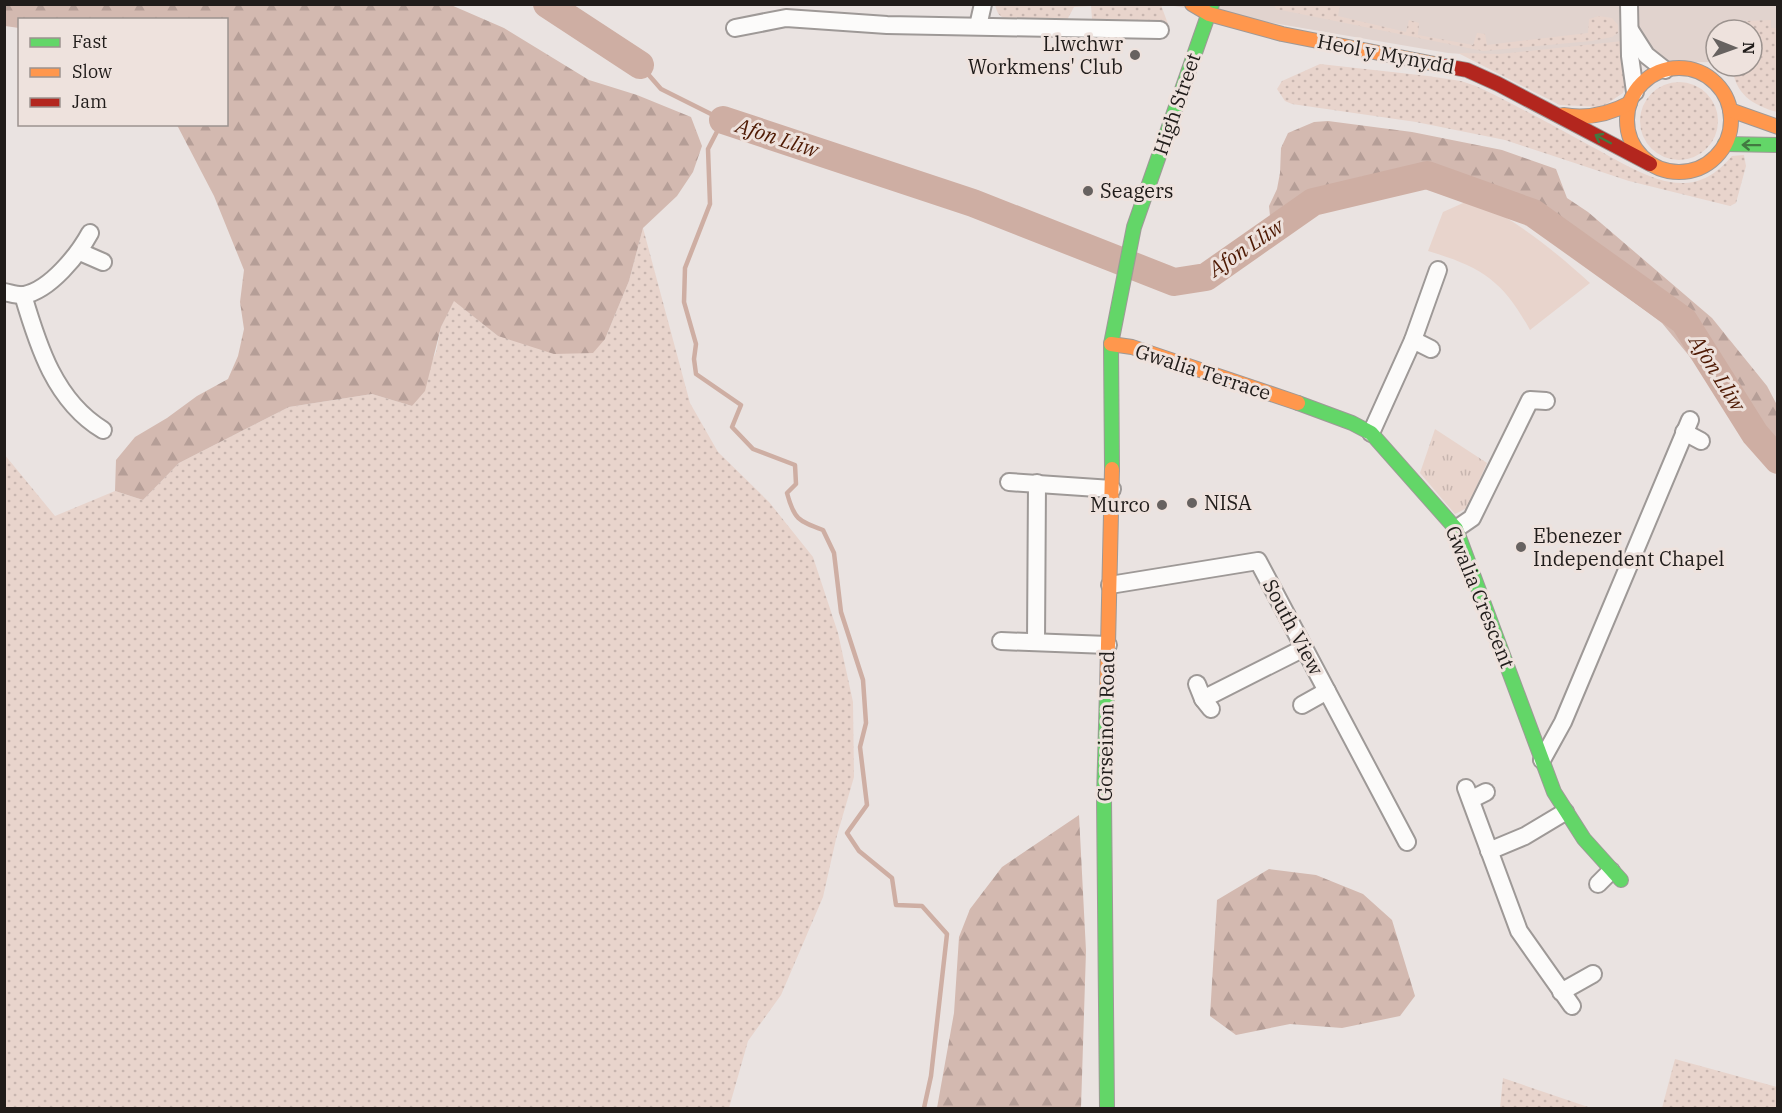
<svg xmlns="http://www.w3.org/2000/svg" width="1782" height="1113" font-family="'IBM Plex Serif',serif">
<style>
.built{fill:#e1d3ce}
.grass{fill:url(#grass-dots)}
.forest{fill:url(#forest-firs)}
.park{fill:url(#park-tufts)}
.garden{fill:#e8d4cc}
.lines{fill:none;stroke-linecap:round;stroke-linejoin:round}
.stream{stroke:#ceaea3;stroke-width:4.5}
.river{stroke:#ceaea3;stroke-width:28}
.street-casing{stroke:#9e9997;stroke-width:20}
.fast-casing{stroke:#9e9997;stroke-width:16}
.slow-casing{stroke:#9e9997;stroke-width:16}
.jam-casing{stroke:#9e9997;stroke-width:16}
.street{stroke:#fcfbfa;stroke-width:16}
.fast{stroke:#63d668;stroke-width:14}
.slow{stroke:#ff974d;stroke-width:14}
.jam{stroke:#b3261e;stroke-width:14}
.oneway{stroke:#427941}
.poi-dot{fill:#676260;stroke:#eee2dd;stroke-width:2}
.labels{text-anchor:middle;stroke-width:6;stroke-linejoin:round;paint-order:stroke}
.poi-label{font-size:20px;fill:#201c1a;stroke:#eee2dd;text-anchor:start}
.street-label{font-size:20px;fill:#201c1a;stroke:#eee2dd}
.water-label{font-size:21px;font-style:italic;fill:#4e1903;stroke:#eee2dd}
</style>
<defs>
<pattern id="grass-dots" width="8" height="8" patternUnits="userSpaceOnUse" patternTransform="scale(1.5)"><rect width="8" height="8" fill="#e8d4cc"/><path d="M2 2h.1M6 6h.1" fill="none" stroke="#c7b5af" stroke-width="1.8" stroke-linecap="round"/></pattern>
<pattern id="forest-firs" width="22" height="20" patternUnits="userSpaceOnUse" patternTransform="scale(1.5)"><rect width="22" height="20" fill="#d3b9b0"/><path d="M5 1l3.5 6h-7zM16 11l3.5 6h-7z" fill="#b59e97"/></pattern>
<pattern id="park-tufts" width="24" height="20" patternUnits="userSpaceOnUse" patternTransform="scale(1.5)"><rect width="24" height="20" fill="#e8d4cc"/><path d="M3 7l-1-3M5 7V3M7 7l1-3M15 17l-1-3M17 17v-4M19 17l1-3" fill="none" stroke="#c7b5af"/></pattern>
</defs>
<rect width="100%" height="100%" fill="#eae3e1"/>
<!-- built -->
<path class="built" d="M1168 5H1777V62L1752 30H1716V62L1592 63 1448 53Z"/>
<!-- grass -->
<g class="grass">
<path d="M995 5H1161L1168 24 1099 23 1092 19 1091 6 1074 7 1067 20C1054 20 1011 23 1002 17 998 15 996 9 995 5Z"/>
<path d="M1274 5H1340L1338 16 1406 32 1409 20 1419 23 1418 35 1473 45 1477 33 1485 34 1487 45 1588 33 1589 19 1599 16 1612 18 1618 25V33L1612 37 1591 41 1483 51 1276 9Z"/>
<path d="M1771 20V28H1777V112C1752 105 1735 94 1732 66H1752V30L1737 29 1747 21Z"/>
<path d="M1623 41 1626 81 1623 93 1602 107 1560 105 1458 53 1499 54Z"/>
<path d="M1320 64 1428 76 1461 81 1476 86C1514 104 1550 124 1587 144 1614 158 1654 185 1685 183 1705 182 1719 171 1732 156L1744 155 1746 166 1736 203 1730 206 1629 181 1505 140 1416 122 1292 104 1285 101 1277 89 1282 81Z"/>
<circle cx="1679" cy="121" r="39"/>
<path d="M643 228 690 403 718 452 769 502 813 557 838 633 853 702 854 777 836 839 823 897 781 995 748 1041 729 1108H5L4 454 55 516 115 491 143 500 179 463 289 407 372 394 412 406 436 352 441 327 454 300 498 336 605 339 629 281Z"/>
<path d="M1675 1059 1777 1087V1108H1662Z"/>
<path d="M1503 1078 1591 1108H1500Z"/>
</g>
<!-- forest -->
<g class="forest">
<path d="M5 4 451 5 504 28 589 80 637 95 691 117 702 146 693 172 677 196 643 228 629 281 605 339 593 353 554 354 498 336 454 301 441 327 425 391 412 406 372 394 289 407 179 463 143 500 115 491 116 460 135 437 167 418 197 396 228 379 238 356 244 329 240 302 244 270 214 196 177 125 226 124V20H20L19 28 5 26Z"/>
<path d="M1328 121 1412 132 1502 150 1556 169 1567 198 1588 212 1712 318 1767 386 1777 405V474L1700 369 1662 323 1574 258 1524 215 1479 188 1449 177 1421 171 1394 172 1361 177 1328 187 1309 190 1282 215 1270 216 1269 206 1277 189 1280 173 1281 148 1288 133 1314 122Z"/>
<path d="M1079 815 1086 951 1081 1108H937L954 1013 959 937 970 909 1002 867Z"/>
<path d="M1269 869 1316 875 1363 894 1392 920 1415 996 1400 1016 1342 1028 1290 1024 1236 1035 1210 1016 1217 900Z"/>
</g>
<!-- park -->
<path class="park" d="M1435 429 1487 463 1467 508 1455 514 1420 473Z"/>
<!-- garden -->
<path class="garden" d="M1472 199C1519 222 1551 248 1590 283L1530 330C1503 281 1482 267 1428 251L1443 212Z"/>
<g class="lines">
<!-- stream -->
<path class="stream" d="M640 65 661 89 723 120 708 149 710 204 685 268 684 302 696 344 694 359 696 374 741 405 732 427 753 449 795 465 796 484 787 493C794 519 798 521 823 530L834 553 841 612 863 680 866 723 860 747 867 805 847 833 859 851 892 878 896 905 922 906 947 934 931 1076 924 1108"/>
<!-- river -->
<g class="river">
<path d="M547 4 640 65"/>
<path d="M723 120 973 203 1174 282 1206 277 1313 202 1427 175 1533 213 1684 321 1755 434 1778 460"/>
</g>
<defs>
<g id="street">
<path d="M1629 4 1630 56 1635 92"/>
<path d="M978 26 983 4"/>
<path d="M735 28 786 18 887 25 1160 30"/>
<path d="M1630 30 1646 55 1665 70"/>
<path d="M80 252 103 262"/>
<path d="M4 292C10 293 18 296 24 295 50 290 78 255 90 233"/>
<path d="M23 295C38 346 55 401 103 430"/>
<path d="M1413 340 1431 349"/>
<path d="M1684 432 1701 441"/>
<path d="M1371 433 1413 340 1438 270"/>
<path d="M1009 482 1112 489"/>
<path d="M1456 529 1472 518 1530 400 1546 401"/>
<path d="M1110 585 1258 561 1407 842"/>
<path d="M1001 641 1108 645"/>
<path d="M1036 642 1037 483"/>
<path d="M1197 684 1203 699 1211 709"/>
<path d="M1203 699 1304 648"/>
<path d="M1302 705 1327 691"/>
<path d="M1542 760 1563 722 1690 420"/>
<path d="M1466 788 1519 931 1572 1006"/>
<path d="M1472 799 1486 792"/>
<path d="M1489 851 1525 836 1565 812"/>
<path d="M1598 884 1611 871"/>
<path d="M1561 992 1593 974"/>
</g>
<g id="fast">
<path d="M1725 144 1778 145"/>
<path d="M1298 403 1352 423 1371 433 1456 529 1554 792 1584 839 1621 880"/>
<path d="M1112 469 1111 344 1134 227 1212 4"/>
<path d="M1107 689 1104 798 1107 1108"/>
</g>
<g id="slow">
<path d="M1192 4 1209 14 1282 34 1445 66"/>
<circle cx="1679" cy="120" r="52"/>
<path d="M1730 110 1778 127"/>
<path d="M1563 115C1587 119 1608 115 1630 103"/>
<path d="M1111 344 1132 347 1298 403"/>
<path d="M1107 689 1112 469"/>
</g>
<path id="jam" d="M1445 66 1467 70 1498 84 1650 164"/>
</defs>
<!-- street casing -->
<use href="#street" class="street-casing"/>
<!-- fast casing -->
<use href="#fast" class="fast-casing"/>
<!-- slow casing -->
<use href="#slow" class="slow-casing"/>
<!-- jam casing -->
<use href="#jam" class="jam-casing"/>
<!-- street -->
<use href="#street" class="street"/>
<!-- fast -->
<use href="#fast" class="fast"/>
<!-- slow -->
<use href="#slow" class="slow"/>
<!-- jam -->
<use href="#jam" class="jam"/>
</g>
<!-- one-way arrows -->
<defs><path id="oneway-shaft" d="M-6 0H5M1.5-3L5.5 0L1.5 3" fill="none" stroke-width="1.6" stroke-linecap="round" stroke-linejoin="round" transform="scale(1.5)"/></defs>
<g class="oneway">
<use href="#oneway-shaft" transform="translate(1603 139) rotate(-152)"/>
<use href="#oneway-shaft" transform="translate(1751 145) rotate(-179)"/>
</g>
<!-- markers -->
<g class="poi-dot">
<circle cx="1135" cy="55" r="6"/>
<circle cx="1088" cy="191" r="6"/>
<circle cx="1192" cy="503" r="6"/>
<circle cx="1162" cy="505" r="6"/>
<circle cx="1521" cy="547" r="6"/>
</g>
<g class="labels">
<!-- poi labels -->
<g class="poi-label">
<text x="1123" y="51" text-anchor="end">Llwchwr<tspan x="1123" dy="23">Workmens' Club</tspan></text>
<text x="1100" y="198">Seagers</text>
<text x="1204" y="510">NISA</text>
<text x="1150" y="512" text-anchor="end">Murco</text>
<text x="1533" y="543">Ebenezer<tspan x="1533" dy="23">Independent Chapel</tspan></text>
</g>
<!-- street labels -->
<g class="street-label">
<text transform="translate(1386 54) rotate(11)" y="7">Heol y Mynydd</text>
<text transform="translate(1177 104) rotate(-71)" y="7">High Street</text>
<text transform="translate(1203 372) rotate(18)" y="7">Gwalia Terrace</text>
<text transform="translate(1480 597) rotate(68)" y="7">Gwalia Crescent</text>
<text transform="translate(1293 627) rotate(62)" y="7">South View</text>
<text transform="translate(1106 726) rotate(-89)" y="7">Gorseinon Road</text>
</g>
<!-- water labels -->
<g class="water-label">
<text transform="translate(777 138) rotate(18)" y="7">Afon Lliw</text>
<text transform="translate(1246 248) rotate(-34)" y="7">Afon Lliw</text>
<text transform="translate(1717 373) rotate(58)" y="7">Afon Lliw</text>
</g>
</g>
<!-- border -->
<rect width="1782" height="1113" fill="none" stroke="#201c1a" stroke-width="12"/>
<!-- legend -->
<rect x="18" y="18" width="210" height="108" fill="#eee2dd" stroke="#9c938f" stroke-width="1.5"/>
<rect x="30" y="38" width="30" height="9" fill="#63d668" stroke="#9c938f" stroke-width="1.5"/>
<text x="72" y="48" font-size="18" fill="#201c1a">Fast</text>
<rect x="30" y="68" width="30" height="9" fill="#ff974d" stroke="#9c938f" stroke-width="1.5"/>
<text x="72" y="78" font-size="18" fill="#201c1a">Slow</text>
<rect x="30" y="98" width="30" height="9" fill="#b3261e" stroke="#9c938f" stroke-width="1.5"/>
<text x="72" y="108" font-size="18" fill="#201c1a">Jam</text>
<!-- north arrow -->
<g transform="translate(1734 48) rotate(91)"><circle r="28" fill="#eee2dd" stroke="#9c938f" stroke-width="1.5"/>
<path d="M0-4.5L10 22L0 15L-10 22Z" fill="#676260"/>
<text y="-9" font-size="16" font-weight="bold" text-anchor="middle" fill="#201c1a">N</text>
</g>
</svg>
